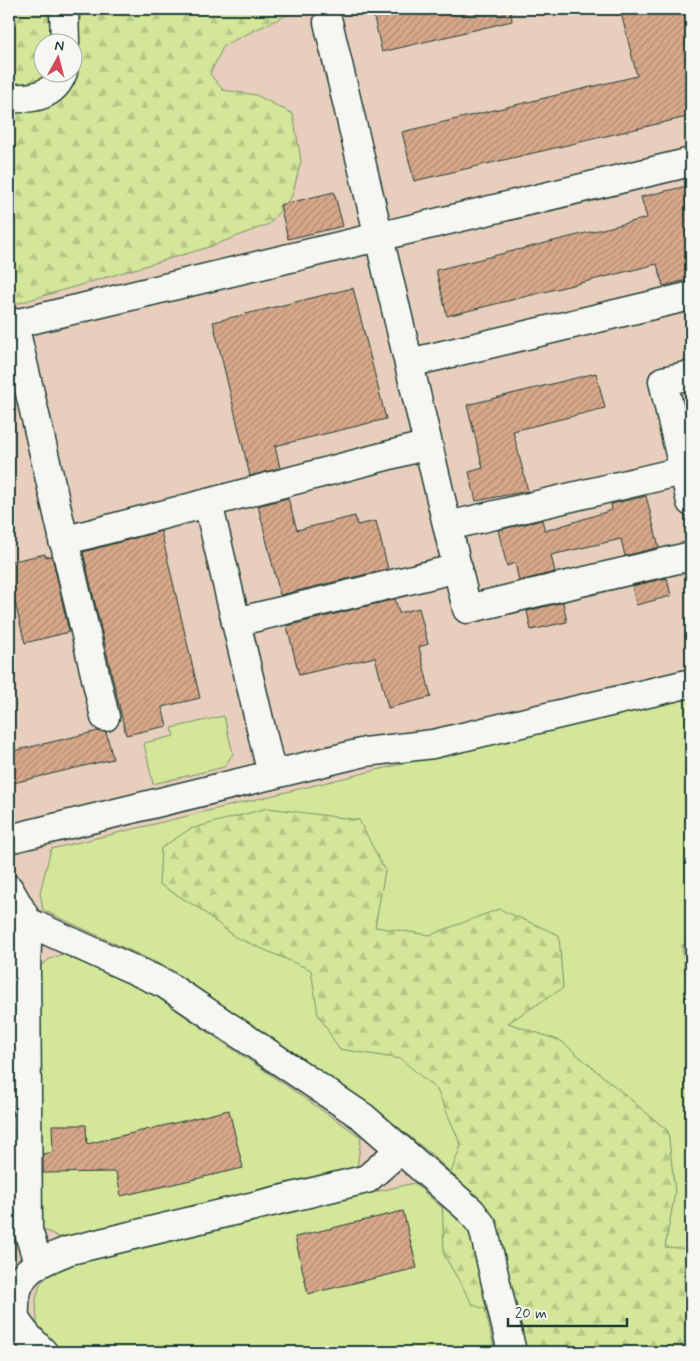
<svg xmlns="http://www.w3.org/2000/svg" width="700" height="1361" font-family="Mynerve,sans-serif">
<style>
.built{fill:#e7cebd;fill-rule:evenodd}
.green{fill:#d3e69a;stroke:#799267}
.forest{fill:url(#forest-firs);stroke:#799267}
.building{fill:url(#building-hatch);stroke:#1f3d34}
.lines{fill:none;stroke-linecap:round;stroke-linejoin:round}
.minor-casing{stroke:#1f3d34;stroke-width:31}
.minor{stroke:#f6f6f2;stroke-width:28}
</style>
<defs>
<pattern id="forest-firs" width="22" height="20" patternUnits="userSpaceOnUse" patternTransform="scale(1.25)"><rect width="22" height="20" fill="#d3e69a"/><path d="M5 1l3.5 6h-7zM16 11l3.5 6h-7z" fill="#b5c685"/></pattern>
<pattern id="building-hatch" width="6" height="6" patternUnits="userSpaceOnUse" patternTransform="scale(1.25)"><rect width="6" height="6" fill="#d8a88b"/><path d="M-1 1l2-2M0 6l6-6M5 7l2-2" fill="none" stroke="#af8a72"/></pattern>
</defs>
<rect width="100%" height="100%" fill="#eddfd3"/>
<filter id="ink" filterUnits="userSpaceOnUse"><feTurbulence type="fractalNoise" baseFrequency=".02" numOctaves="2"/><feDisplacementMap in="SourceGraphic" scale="10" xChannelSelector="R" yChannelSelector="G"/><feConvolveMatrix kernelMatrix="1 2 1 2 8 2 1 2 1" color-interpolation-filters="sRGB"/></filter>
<g filter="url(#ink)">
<!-- built -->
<path class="built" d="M9 9H691V1352H9ZM42 42H72V72H42Z"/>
<!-- green -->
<g class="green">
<path d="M691 694V943L682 945 688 996H691V1352L478 1198 431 1154 376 1109 170 969 43 910 40 892 51 849Z"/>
<path d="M224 716 233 754 224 767 153 784 144 743 174 736 172 728Z"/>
<path d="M63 954 157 997 361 1137 357 1169 64 1240 41 1228 40 966 50 959Z"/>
<path d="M414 1183 467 1230 495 1352H61L37 1324 36 1299 40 1284 53 1271 69 1263Z"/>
</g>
<!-- forest -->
<g class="forest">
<path d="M9 9H48L52 42H42V72L49 73C41 87 23 84 9 85Z"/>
<path d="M81 9H299L224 45 210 74 223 90 256 95 293 114 301 161 292 196 269 224 209 247 9 306V109C84 120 75 63 81 9Z"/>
<path d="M268 808 359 820 385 871 375 927 430 935 499 909 559 935 563 988 508 1023 561 1041 668 1131 675 1193 665 1247 691 1249V1352H522L515 1319 473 1305 444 1255 442 1198 461 1145 437 1090 401 1059 339 1049 318 1014 311 970 235 937 200 909 159 884 161 848 190 829Z"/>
<path d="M9 930 13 932 14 1257 9 1263Z"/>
</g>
<!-- building -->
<g class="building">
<path d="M372 9H511L512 21 382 52Z"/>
<path d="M620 9H691V116L414 181 402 132 637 76Z"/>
<path d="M691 185V279L663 286 657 264 447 316 436 270 647 218 641 197Z"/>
<path d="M334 192 343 226 288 239 280 205Z"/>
<path d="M353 288 386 419 275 446 280 468 250 476 213 322Z"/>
<path d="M596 373 605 408 513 431 528 491 476 501 469 472 483 468 467 405Z"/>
<path d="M646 496 659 547 625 556 621 539 551 555 555 572 519 581 515 563 507 566 498 530 542 520 545 531 612 510 611 504Z"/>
<path d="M288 498 297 530 355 516 357 525 376 521 388 569 280 595 258 506Z"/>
<path d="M161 531 200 698 162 707 167 726 126 735 83 552Z"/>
<path d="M45 554 46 557 52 556 69 632 25 643 9 578V562Z"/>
<path d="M667 578 671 596 636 605 632 586Z"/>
<path d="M395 599 399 613 419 608 428 644 419 647 431 697 388 708 375 657 299 675 287 626Z"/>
<path d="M563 602 567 622 531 630 527 611Z"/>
<path d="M98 731 106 732 113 759 9 784V752Z"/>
<path d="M229 1110 243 1168 121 1196 116 1172 43 1173V1154L53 1152 52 1125H86L87 1144Z"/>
<path d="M403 1211 417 1268 308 1294 295 1237Z"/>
</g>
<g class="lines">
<defs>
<g id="minor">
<path d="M64 9 65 42"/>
<path d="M328 22 467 609 691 556"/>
<path d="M9 98C32 99 54 97 63 72"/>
<path d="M409 363 691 296"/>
<path d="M691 375 663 381 691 502"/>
<path d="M208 503 272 775"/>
<path d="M448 526 691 469"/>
<path d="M63 541 428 445"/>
<path d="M236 622 458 568"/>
<path d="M105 717 14 324 691 162"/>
<path d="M9 839 365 752 433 744 691 683"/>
<path d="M9 889 28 922 165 984 363 1117 471 1211 483 1227 512 1352"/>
<path d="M28 922 26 967 28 1230 38 1263"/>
<path d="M43 1352C33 1342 22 1332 16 1320 14 1315 15 1309 15 1304 16 1269 40 1263 67 1251L367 1179 400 1150"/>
</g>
</defs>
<!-- minor casing -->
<use href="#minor" class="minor-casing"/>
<!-- minor -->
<use href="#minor" class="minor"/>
</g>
</g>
<!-- margin -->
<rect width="700" height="1361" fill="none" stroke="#f6f6f2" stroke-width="30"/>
<rect x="15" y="15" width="670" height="1331" fill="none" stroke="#1f3d34" stroke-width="2" filter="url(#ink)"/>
<!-- north arrow -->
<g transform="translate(58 58) rotate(7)"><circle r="24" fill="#f6f6f2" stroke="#a0aca6"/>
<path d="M0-4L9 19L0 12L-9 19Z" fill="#d1495b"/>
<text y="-8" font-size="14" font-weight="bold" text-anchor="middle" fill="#1f3d34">N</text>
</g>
<!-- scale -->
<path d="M508 1318v8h119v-8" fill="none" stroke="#1f3d34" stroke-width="2.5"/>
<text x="515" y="1318" font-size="15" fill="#1f3d34" stroke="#f6f6f2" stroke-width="4" paint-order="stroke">20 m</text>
</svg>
